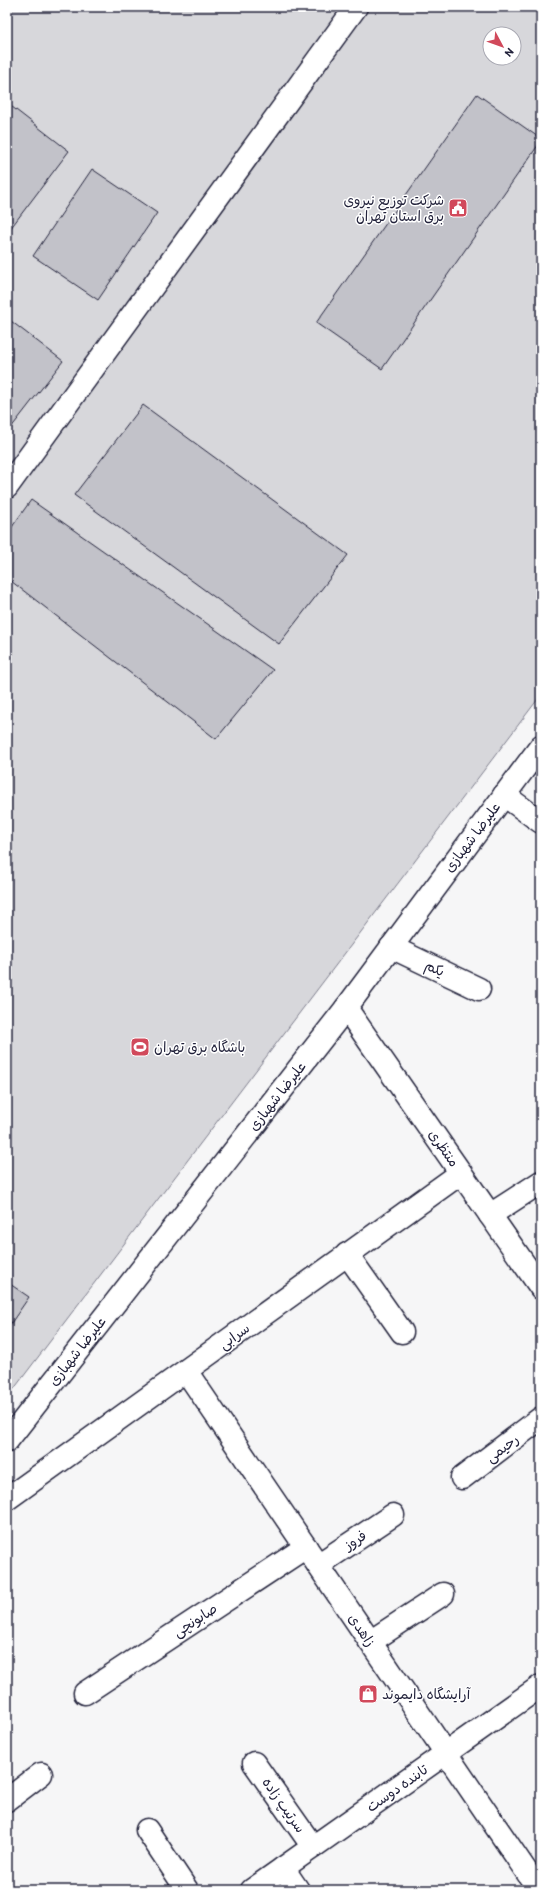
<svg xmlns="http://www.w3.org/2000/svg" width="548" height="1897" font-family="Itim,'Playpen Sans Arabic',sans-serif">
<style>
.green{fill:#d7d7db;stroke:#7c7c8b;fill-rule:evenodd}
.building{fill:#c2c2c9;stroke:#22223b}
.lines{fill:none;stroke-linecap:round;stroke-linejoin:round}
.minor-casing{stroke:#22223b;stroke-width:25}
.major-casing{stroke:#22223b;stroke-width:25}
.minor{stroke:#fff;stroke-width:22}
.major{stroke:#fff;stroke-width:22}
.labels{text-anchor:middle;stroke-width:3;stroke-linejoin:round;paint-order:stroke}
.poi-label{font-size:14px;fill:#22223b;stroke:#fff;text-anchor:start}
.street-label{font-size:14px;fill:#22223b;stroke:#fff}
</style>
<rect width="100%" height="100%" fill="#f6f6f7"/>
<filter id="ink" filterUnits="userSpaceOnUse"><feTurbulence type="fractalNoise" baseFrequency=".025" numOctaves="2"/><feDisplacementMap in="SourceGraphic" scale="8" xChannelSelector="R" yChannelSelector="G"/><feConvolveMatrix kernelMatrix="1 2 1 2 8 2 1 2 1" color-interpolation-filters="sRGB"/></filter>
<g filter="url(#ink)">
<!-- green -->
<path class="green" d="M7 7H541V695L7 1398ZM490 34H514V58H490Z"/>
<!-- building -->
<g class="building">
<path d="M477 94 541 139V141L382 369 316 323Z"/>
<path d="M7 103 69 151 7 233Z"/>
<path d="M92 169 157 213 98 300 33 256Z"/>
<path d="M7 318 63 361 7 433Z"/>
<path d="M143 405 348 555 279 644 74 495Z"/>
<path d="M31 500 273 670 216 739 7 578V534Z"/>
<path d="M7 1282 29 1297 7 1329Z"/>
</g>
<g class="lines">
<defs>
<g id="minor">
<path d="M7 487 356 7"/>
<path d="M504 795 541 822"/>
<path d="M391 947 479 989"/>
<path d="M490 1215 541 1182"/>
<path d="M347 1254 402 1332"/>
<path d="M186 1371 539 1890"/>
<path d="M462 1478 541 1418"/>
<path d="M7 1499 461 1173"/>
<path d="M318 1565 393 1515"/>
<path d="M370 1642 443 1594"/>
<path d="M85 1693 306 1547"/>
<path d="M254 1763 313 1847"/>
<path d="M7 1800 41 1774"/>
<path d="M147 1830 187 1890"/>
<path d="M283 1868 298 1890"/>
<path d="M252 1890 541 1686"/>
</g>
<g id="major">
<path d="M346 1008 541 1288"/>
<path d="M7 1441 346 1008 541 746"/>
</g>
</defs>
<!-- minor casing -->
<use href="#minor" class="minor-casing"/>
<!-- major casing -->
<use href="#major" class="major-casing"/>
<!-- minor -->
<use href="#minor" class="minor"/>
<!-- major -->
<use href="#major" class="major"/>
</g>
</g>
<!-- icons -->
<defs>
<symbol id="civic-square" viewBox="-11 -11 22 22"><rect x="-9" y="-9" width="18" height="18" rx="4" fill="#d1495b" stroke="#fff"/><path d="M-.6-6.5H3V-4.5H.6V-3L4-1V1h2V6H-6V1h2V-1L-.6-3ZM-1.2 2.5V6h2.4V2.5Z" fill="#fff"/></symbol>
<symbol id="stadium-square" viewBox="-11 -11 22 22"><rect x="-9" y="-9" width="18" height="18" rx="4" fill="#d1495b" stroke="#fff"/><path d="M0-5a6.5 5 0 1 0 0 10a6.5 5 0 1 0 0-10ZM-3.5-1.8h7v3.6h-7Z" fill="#fff"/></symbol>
<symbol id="shop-square" viewBox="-11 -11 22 22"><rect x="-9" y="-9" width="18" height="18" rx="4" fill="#d1495b" stroke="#fff"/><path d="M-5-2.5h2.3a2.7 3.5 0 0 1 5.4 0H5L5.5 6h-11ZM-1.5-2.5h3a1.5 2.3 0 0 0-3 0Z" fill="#fff"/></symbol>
</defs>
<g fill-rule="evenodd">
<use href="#civic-square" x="447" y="197" width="22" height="22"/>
<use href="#stadium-square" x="129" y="1036" width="22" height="22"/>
<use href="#shop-square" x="357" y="1683" width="22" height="22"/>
</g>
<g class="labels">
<!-- poi labels -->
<g class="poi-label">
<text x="444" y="205" text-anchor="end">شرکت توزیع نیروی<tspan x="444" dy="16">برق استان تهران</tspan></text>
<text x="154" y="1052">باشگاه برق تهران</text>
<text x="382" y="1699">آرایشگاه دایموند</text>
</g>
<!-- street labels -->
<g class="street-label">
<text transform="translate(472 837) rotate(-53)" y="5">علیرضا شهبازی</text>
<text transform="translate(435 968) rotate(26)" y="5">یکم</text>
<text transform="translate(277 1096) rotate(-52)" y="5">علیرضا شهبازی</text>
<text transform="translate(444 1148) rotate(55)" y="5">منتظری</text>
<text transform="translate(234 1336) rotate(-36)" y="5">سرابی</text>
<text transform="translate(77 1351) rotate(-52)" y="5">علیرضا شهبازی</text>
<text transform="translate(502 1448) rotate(-37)" y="5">رحیمی</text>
<text transform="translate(355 1540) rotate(-33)" y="5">فروز</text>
<text transform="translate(195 1620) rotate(-33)" y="5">صابونچی</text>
<text transform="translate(362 1630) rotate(56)" y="5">زاهدی</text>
<text transform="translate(397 1788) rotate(-35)" y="5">تابنده دوست</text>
<text transform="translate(284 1805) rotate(55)" y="5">سرتیپ زاده</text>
</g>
</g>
<!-- margin -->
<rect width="548" height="1897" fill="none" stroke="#fff" stroke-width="24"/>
<rect x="12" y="12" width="524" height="1873" fill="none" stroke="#22223b" stroke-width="1.5" filter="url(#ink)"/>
<!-- north arrow -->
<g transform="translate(502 46) rotate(131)"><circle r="19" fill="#ffffff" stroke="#a7a7b1"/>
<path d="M0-3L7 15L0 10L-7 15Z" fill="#d1495b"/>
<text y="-6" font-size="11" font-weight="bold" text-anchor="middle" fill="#22223b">N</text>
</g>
</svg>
